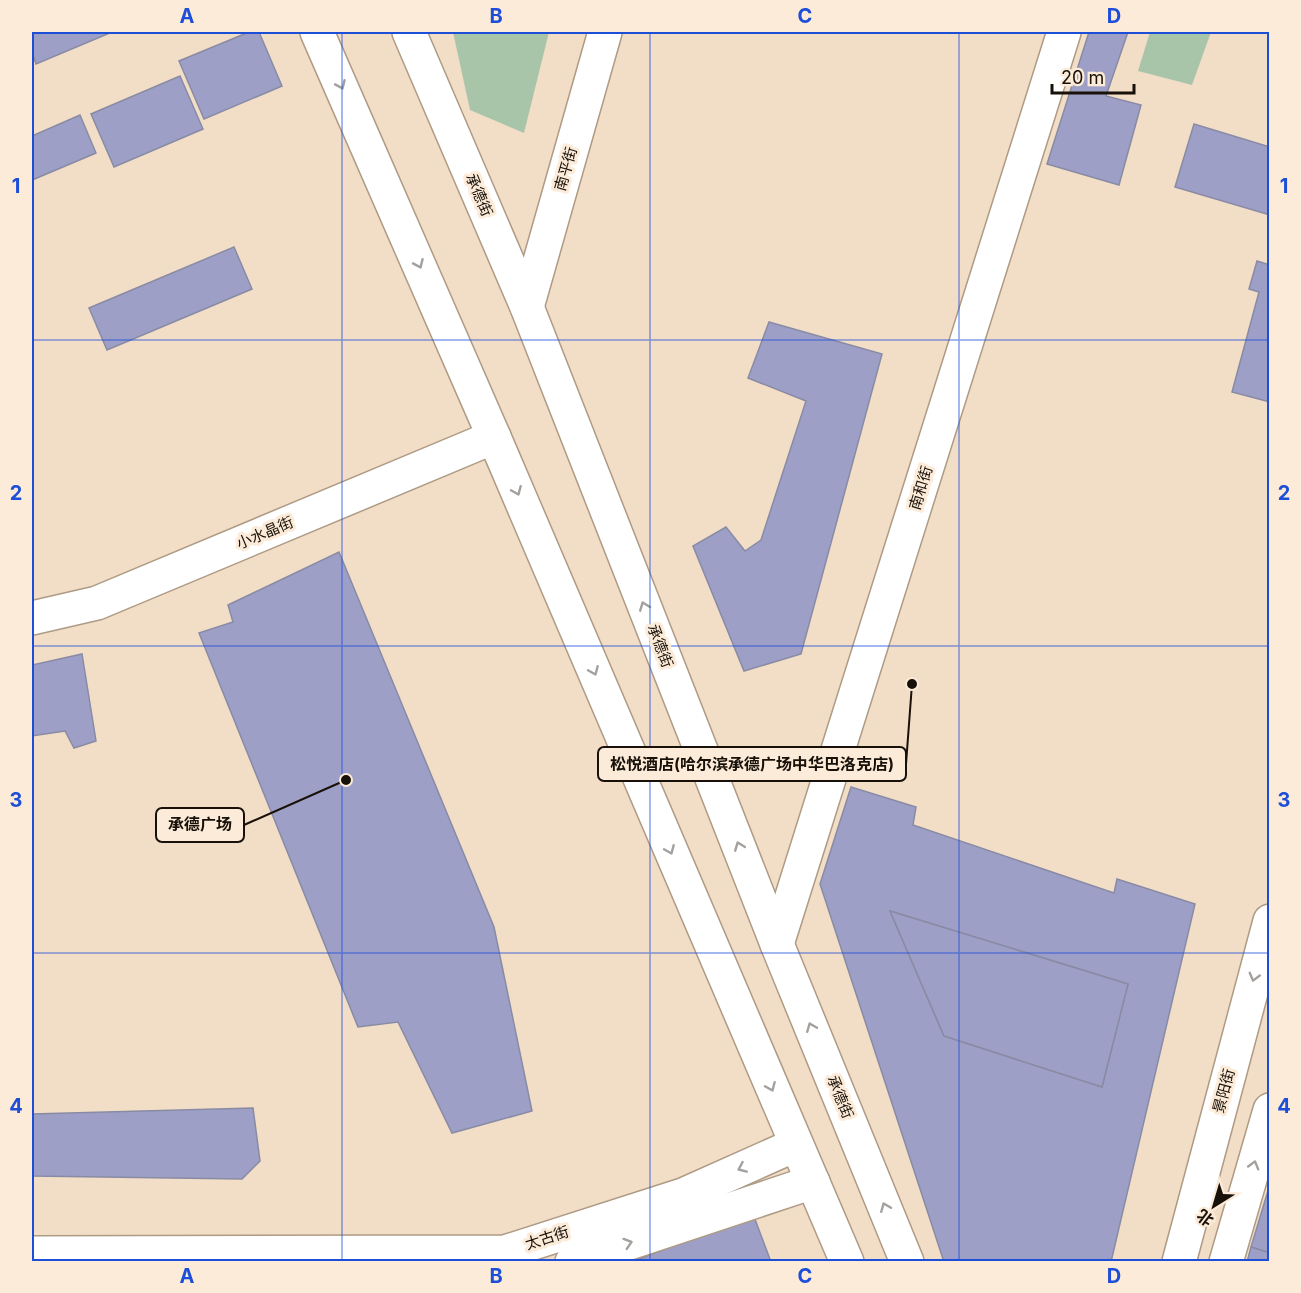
<svg xmlns="http://www.w3.org/2000/svg" width="1301" height="1293" font-family="Inter,'Noto Sans SC',sans-serif">
<style>
.green{fill:#a9c5a9}
.building{fill:#9d9fc6;stroke:#898ba5;stroke-width:1.5;fill-rule:evenodd}
.lines{fill:none;stroke-linecap:round;stroke-linejoin:round}
.secondary-casing{stroke:#ae9b85;stroke-width:36}
.primary-casing{stroke:#ae9b85;stroke-width:36}
.secondary{stroke:#fff;stroke-width:33}
.primary{stroke:#fff;stroke-width:33}
.oneway{stroke:#a3a09d}
.grid{fill:none;stroke:#1d4ed8;stroke-width:1.5;stroke-opacity:0.55}
.labels{text-anchor:middle;stroke-width:6;stroke-linejoin:round;paint-order:stroke}
.street-label{font-size:15px;fill:#181109;stroke:#fcebd8}
.leader{fill:none;stroke:#181109;stroke-width:2}
.callout-dot{fill:#181109;stroke:#fcebd8;stroke-width:2}
.callout{fill:#fcebd8;stroke:#181109;stroke-width:2}
.callout-label{font-size:16px;text-anchor:middle;font-weight:bold;fill:#181109}
.neatline{fill:none;stroke:#1d4ed8;stroke-width:2}
.grid-label{font-size:20px;text-anchor:middle;font-weight:bold;fill:#1d4ed8}
</style>
<rect width="100%" height="100%" fill="#f2ddc6"/>
<!-- green -->
<g class="green">
<path d="M453 32H549L524 133 470 110Z"/>
<path d="M1150 32H1211L1192 85 1138 71Z"/>
</g>
<!-- building -->
<g class="building">
<path d="M32 32H112L36 64 32 52Z"/>
<path d="M249 32H259L282 86 204 119 179 61Z"/>
<path d="M1089 32H1128L1106 96 1141 105 1119 185 1047 164Z"/>
<path d="M180 76 203 129 114 167 91 114Z"/>
<path d="M80 115 96 153 32 180V136Z"/>
<path d="M1194 124 1270 147V215L1175 187Z"/>
<path d="M234 247 252 289 107 350 89 308Z"/>
<path d="M1257 261 1270 265V402L1232 392 1259 292 1249 289Z"/>
<path d="M769 322 882 354 801 654 744 671 693 546 726 527 745 551 761 540 806 401 748 378Z"/>
<path d="M339 552 494 927 532 1111 452 1133 398 1022 358 1027 199 633 233 622 228 605Z"/>
<path d="M82 654 96 741 74 748 65 731 32 736V665Z"/>
<path d="M851 787 916 807 913 825 1114 893 1117 879 1195 904 1111 1262H944L820 884ZM890 911 1128 984 1102 1087 944 1036Z"/>
<path d="M890 911 1128 984 1102 1087 944 1036Z"/>
<path d="M253 1108 260 1161 242 1179 32 1176V1114Z"/>
<path d="M1270 1184V1253L1251 1247Z"/>
<path d="M753 1214 771 1262H632Z"/>
<path d="M1251 1247 1270 1253V1262H1247Z"/>
</g>
<g class="lines">
<defs>
<g id="secondary">
<path d="M527 307 605 32"/>
<path d="M32 618 97 603 494 437"/>
<path d="M777 944 1064 32"/>
<path d="M32 1253 505 1252 683 1195 795 1145"/>
<path d="M572 1262 813 1182"/>
</g>
<g id="primary">
<path d="M317 32 494 437 847 1262"/>
<path d="M409 32 527 307 777 944 907 1262"/>
<path d="M1179 1262 1270 921"/>
<path d="M1226 1262 1270 1110"/>
</g>
</defs>
<!-- secondary casing -->
<use href="#secondary" class="secondary-casing"/>
<!-- primary casing -->
<use href="#primary" class="primary-casing"/>
<!-- secondary -->
<use href="#secondary" class="secondary"/>
<!-- primary -->
<use href="#primary" class="primary"/>
</g>
<!-- one-way arrows -->
<defs><path id="oneway-chevron" d="M-2-3.5L2.5 0L-2 3.5" fill="none" stroke-width="1.6" stroke-linecap="round" stroke-linejoin="round" transform="scale(1.5)"/></defs>
<g class="oneway">
<use href="#oneway-chevron" transform="translate(341 85) rotate(66)"/>
<use href="#oneway-chevron" transform="translate(419 264) rotate(66)"/>
<use href="#oneway-chevron" transform="translate(517 491) rotate(67)"/>
<use href="#oneway-chevron" transform="translate(644 606) rotate(-111)"/>
<use href="#oneway-chevron" transform="translate(594 671) rotate(67)"/>
<use href="#oneway-chevron" transform="translate(739 846) rotate(-111)"/>
<use href="#oneway-chevron" transform="translate(670 850) rotate(67)"/>
<use href="#oneway-chevron" transform="translate(1254 977) rotate(105)"/>
<use href="#oneway-chevron" transform="translate(811 1027) rotate(-112)"/>
<use href="#oneway-chevron" transform="translate(771 1087) rotate(67)"/>
<use href="#oneway-chevron" transform="translate(1254 1165) rotate(-74)"/>
<use href="#oneway-chevron" transform="translate(742 1168) rotate(156)"/>
<use href="#oneway-chevron" transform="translate(885 1207) rotate(-112)"/>
<use href="#oneway-chevron" transform="translate(628 1243) rotate(-18)"/>
</g>
<!-- grid -->
<path class="grid" d="M342 32V1262M650 32V1262M959 32V1262M32 340H1270M32 646H1270M32 953H1270"/>
<g class="labels">
<!-- street labels -->
<g class="street-label">
<text transform="translate(566 169) rotate(-74)" y="5">南平街</text>
<text transform="translate(479 195) rotate(67)" y="5">承德街</text>
<text transform="translate(921 488) rotate(-73)" y="5">南和街</text>
<text transform="translate(265 533) rotate(-23)" y="5">小水晶街</text>
<text transform="translate(660 646) rotate(69)" y="5">承德街</text>
<text transform="translate(1224 1091) rotate(-75)" y="5">景阳街</text>
<text transform="translate(840 1097) rotate(68)" y="5">承德街</text>
<text transform="translate(547 1238) rotate(-18)" y="5">太古街</text>
</g>
</g>
<!-- callouts -->
<path class="leader" d="M912 684L906 764M346 780L244 825"/>
<g class="callout-dot">
<circle cx="912" cy="684" r="6"/>
<circle cx="346" cy="780" r="6"/>
</g>
<g class="callout">
<rect x="598" y="747" width="308" height="34" rx="6"/>
<rect x="156" y="808" width="88" height="34" rx="6"/>
</g>
<g class="callout-label">
<text x="752" y="770">松悦酒店(哈尔滨承德广场中华巴洛克店)</text>
<text x="200" y="830">承德广场</text>
</g>
<!-- border -->
<rect width="1301" height="1293" fill="none" stroke="#fcebd8" stroke-width="66"/>
<!-- north arrow -->
<g transform="translate(1214 1206) rotate(217)" stroke="#fcebd8" stroke-width="4.5" paint-order="stroke">
<path d="M0-4.5L10 22L0 15L-10 22Z" fill="#181109"/>
<text y="-9" font-size="16" font-weight="bold" text-anchor="middle" fill="#181109">北</text>
</g>
<!-- scale -->
<path d="M1052 84v9h82v-9" fill="none" stroke="#181109" stroke-width="3"/>
<text x="1061" y="84" font-size="18" fill="#181109" stroke="#fcebd8" stroke-width="4.5" paint-order="stroke">20 m</text>
<rect x="33" y="33" width="1235" height="1227" class="neatline"/>
<g class="grid-label">
<text x="187" y="23">A</text>
<text x="496" y="23">B</text>
<text x="805" y="23">C</text>
<text x="1114" y="23">D</text>
<text x="16" y="193">1</text>
<text x="1284" y="193">1</text>
<text x="16" y="500">2</text>
<text x="1284" y="500">2</text>
<text x="16" y="807">3</text>
<text x="1284" y="807">3</text>
<text x="16" y="1113">4</text>
<text x="1284" y="1113">4</text>
<text x="187" y="1283">A</text>
<text x="496" y="1283">B</text>
<text x="805" y="1283">C</text>
<text x="1114" y="1283">D</text>
</g>
</svg>
